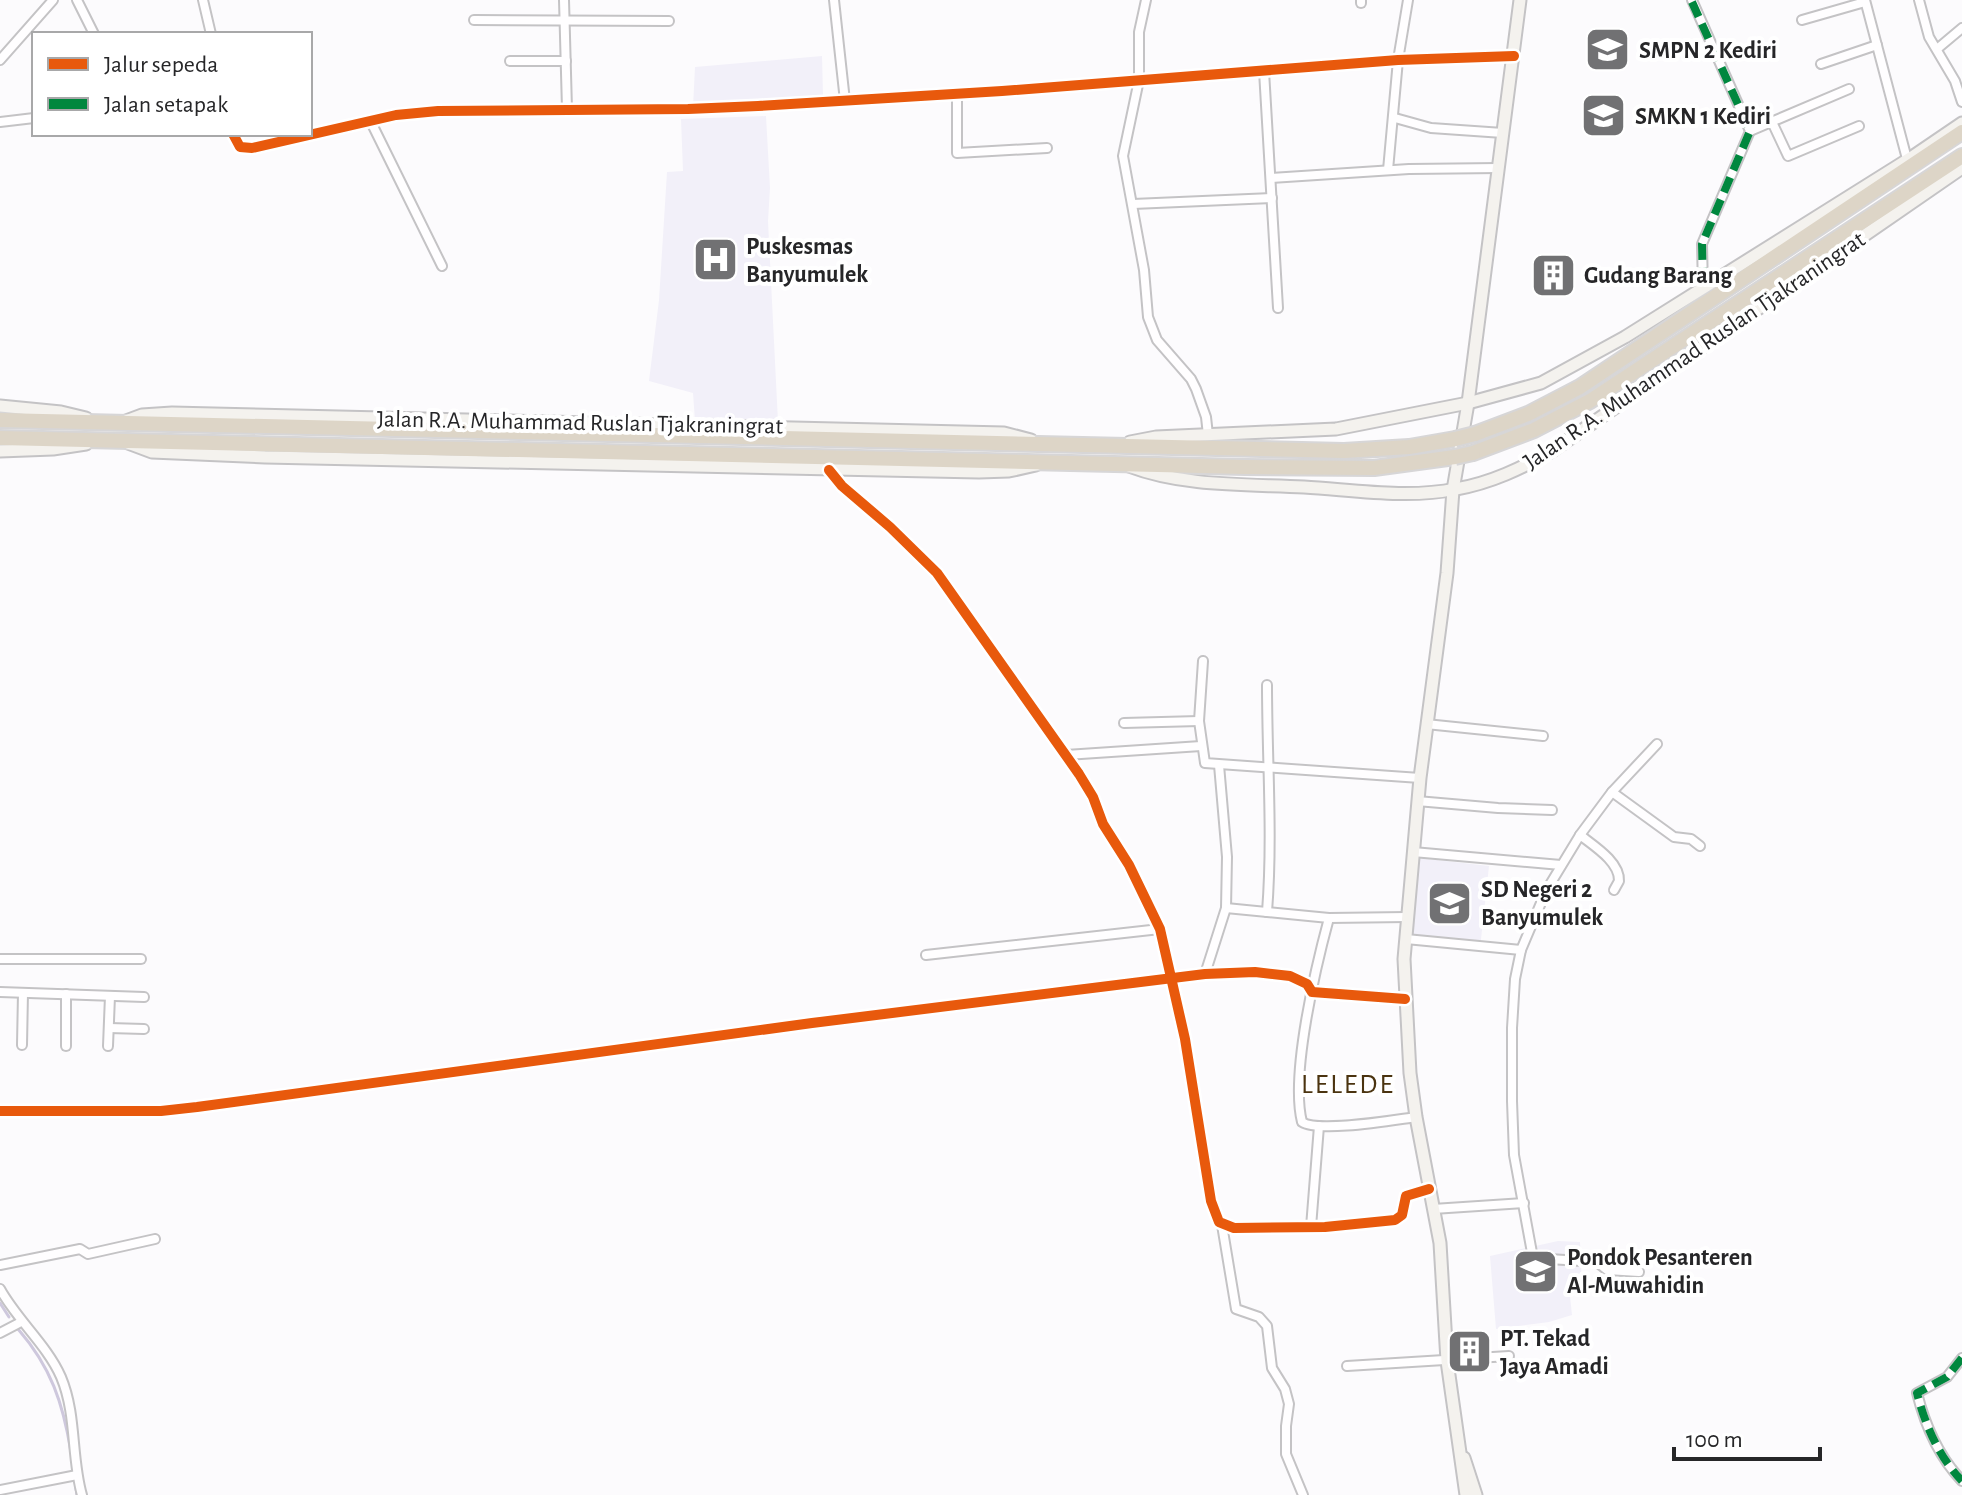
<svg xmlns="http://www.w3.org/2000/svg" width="1962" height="1495" font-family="'Alegreya Sans',sans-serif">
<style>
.built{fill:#f2f0f9}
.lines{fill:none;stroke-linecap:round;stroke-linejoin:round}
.stream{stroke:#cec8dd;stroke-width:3}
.street-casing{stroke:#c4c3c5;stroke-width:12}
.secondary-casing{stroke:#c4c3c5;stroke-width:15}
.highway-casing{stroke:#d7d6d7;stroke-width:18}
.street{stroke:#fffeff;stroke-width:8}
.secondary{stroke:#f4f2ee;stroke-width:11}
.highway{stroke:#ddd5c7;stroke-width:14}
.highway-bridge-casing{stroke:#d7d6d7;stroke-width:18;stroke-linecap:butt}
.highway-bridge{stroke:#ddd5c7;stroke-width:14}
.quiet{stroke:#00873e;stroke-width:8;stroke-dasharray:16 8;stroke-linecap:butt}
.cycleway-casing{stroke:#fff;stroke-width:15}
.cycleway{stroke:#e8590c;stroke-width:10}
.labels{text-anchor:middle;stroke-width:8;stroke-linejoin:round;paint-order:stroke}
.poi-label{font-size:24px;font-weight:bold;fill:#262628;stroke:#fff;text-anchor:start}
.street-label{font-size:24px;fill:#262628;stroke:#fff}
.quarter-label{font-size:28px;letter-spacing:2px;fill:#4b3410;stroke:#fff}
</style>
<rect width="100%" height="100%" fill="#fcfbfd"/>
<!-- built -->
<g class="built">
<path d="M822 56 823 95H812V99L693 107 695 67Z"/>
<path d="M766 116 770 188 768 221 778 422 695 421 693 393 649 381 659 300 667 172 683 171 681 119Z"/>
<path d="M1420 858 1489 866 1480 948 1412 940Z"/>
<path d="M1558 1241 1580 1242 1582 1286 1569 1287 1572 1315 1549 1322 1496 1329 1490 1256Z"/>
</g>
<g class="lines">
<!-- stream -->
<g class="stream">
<path d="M0 1303 9 1317"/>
<path d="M18 1329C51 1367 63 1403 71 1452"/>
<path d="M73 1467 77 1495"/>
</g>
<defs>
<g id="street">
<path d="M77 0 94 34"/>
<path d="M203 0 211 34"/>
<path d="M564 0 567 109"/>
<path d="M834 0 845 101"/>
<path d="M1146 0 1139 32V80L1123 156 1144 270 1148 317 1157 340 1191 379 1196 389 1206 417 1208 435"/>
<path d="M1361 0V3"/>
<path d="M1692 0 1750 131 1702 244 1703 288"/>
<path d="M1865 0 1907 159"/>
<path d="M1919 0 1929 37 1955 81 1962 102"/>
<path d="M474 20 669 21"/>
<path d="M1802 20 1865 2"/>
<path d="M1937 49 1962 28"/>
<path d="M0 60 53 0"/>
<path d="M510 61H566"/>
<path d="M1821 64 1877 45"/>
<path d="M1264 71 1278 308"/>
<path d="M957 94V153L1047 148"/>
<path d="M1395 118 1431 128 1503 133"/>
<path d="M370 120 442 266"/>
<path d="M0 122 34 118"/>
<path d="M1772 122 1788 156 1859 126"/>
<path d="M1750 131 1849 89"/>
<path d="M233 134 240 147 252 148 396 115 438 111 688 109 758 106 1002 91 1398 60 1514 56"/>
<path d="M1388 170 1398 60 1408 0"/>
<path d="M1271 178 1409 169 1499 168"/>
<path d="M1133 204 1272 198"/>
<path d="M829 470 842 486 890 527 937 573 1079 774 1093 797 1103 824 1129 865 1160 929 1185 1039 1211 1201 1219 1222 1234 1228 1325 1227 1395 1220 1402 1215 1406 1196 1429 1189"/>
<path d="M1203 661 1199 721 1205 763 1420 778"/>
<path d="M1124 723 1199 721"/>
<path d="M1426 724 1543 736"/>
<path d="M1066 755 1201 746"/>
<path d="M1612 792 1674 837 1691 839 1700 846"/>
<path d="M1417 801 1498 808 1552 810"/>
<path d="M1580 835C1594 846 1620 862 1619 881L1614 890"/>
<path d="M1413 852 1561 865"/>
<path d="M1226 908 1329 918 1407 917"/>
<path d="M1267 912C1273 836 1267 761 1267 685"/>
<path d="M1329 918C1316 966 1290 1075 1302 1122 1319 1133 1393 1120 1416 1117"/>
<path d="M1406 939 1521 950"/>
<path d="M926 955 1160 929"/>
<path d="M0 959H141"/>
<path d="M1205 974 1226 908 1227 857 1219 765"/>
<path d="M0 992 144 997"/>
<path d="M66 994V1046"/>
<path d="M109 1028 144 1029"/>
<path d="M22 1045 23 993"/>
<path d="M108 1046 110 996"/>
<path d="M0 1111H161L197 1107 812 1023 1205 974 1255 972 1290 976 1307 984 1312 992 1405 999"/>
<path d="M1433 1209 1524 1203"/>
<path d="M1222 1225 1236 1309 1259 1317 1267 1326 1272 1368 1285 1389 1289 1404 1286 1426V1454L1303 1495"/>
<path d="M1311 1227 1319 1126"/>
<path d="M0 1265 80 1249 88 1254 155 1239"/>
<path d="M1639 1272 1607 1270 1597 1262 1533 1258 1514 1155 1512 1101V1028L1515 979 1521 950 1546 891 1580 835 1612 792 1657 744"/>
<path d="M0 1289C17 1320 47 1345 61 1377 77 1415 71 1457 82 1495"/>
<path d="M0 1333 21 1322"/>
<path d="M1962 1358 1947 1377 1917 1393C1925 1425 1939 1457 1962 1481"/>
<path d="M1347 1366 1509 1356"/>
<path d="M0 1490 77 1475"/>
</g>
<g id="secondary">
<path d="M0 406 61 412 86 418"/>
<path d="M126 421 142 415 172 413 1004 433 1031 440"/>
<path d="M1130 442 1156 437 1336 429 1468 403 1541 383 1625 337 1912 157 1962 123"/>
<path d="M128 443 152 452 265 457 979 472 1009 471 1036 465"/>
<path d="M0 451 53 449 86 444"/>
<path d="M1129 466C1184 487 1246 484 1304 487 1354 490 1407 499 1456 489 1491 483 1522 468 1552 451L1962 168"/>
<path d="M1464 1458 1476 1495"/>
<path d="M1466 1495 1447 1361 1440 1243 1416 1117 1410 1073 1404 959 1420 778 1447 573 1453 490 1468 403 1520 0"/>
</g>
<g id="highway">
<path d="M0 420 1344 451 1409 447 1455 439"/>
<path d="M1475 434 1528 414 1580 387 1962 132"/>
<path d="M0 438 1245 467 1374 468 1455 457"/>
<path d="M1473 453 1534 430 1590 401 1962 156"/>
</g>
</defs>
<!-- street casing -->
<use href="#street" class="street-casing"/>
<!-- secondary casing -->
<use href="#secondary" class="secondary-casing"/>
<!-- highway casing -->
<use href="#highway" class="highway-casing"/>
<!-- street -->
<use href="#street" class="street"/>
<!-- secondary -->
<use href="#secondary" class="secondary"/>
<!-- highway -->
<use href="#highway" class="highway"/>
<defs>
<g id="highway-bridge">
<path d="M1455 439 1475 434"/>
<path d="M1455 457 1473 453"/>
</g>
</defs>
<!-- highway-bridge casing -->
<use href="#highway-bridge" class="highway-bridge-casing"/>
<!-- highway-bridge -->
<use href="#highway-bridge" class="highway-bridge"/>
<!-- quiet -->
<g class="quiet">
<path d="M1692 2 1750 131 1702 244 1703 288"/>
<path d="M1962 1358 1947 1377 1917 1393C1925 1425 1939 1457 1962 1481"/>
</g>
<defs>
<g id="cycleway">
<path d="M233 134 240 147 252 148 396 115 438 111 688 109 758 106 1002 91 1398 60 1514 56"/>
<path d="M829 470 842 486 890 527 937 573 1079 774 1093 797 1103 824 1129 865 1160 929 1185 1039 1211 1201 1219 1222 1234 1228 1325 1227 1395 1220 1402 1215 1406 1196 1429 1189"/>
<path d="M0 1111H161L197 1107 812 1023 1205 974 1255 972 1290 976 1307 984 1312 992 1405 999"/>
</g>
</defs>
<!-- cycleway casing -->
<use href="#cycleway" class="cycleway-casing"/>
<!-- cycleway -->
<use href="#cycleway" class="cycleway"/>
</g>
<!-- icons -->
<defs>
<symbol id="school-square" viewBox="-11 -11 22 22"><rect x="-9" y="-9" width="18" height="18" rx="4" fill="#717173" stroke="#fff"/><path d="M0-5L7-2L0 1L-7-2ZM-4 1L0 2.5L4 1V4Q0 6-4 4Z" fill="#fff"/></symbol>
<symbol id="hospital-square" viewBox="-11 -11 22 22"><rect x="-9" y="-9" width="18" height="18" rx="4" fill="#717173" stroke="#fff"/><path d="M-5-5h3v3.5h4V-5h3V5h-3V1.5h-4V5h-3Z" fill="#fff"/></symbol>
<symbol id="building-square" viewBox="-11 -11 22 22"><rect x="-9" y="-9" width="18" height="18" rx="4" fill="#717173" stroke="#fff"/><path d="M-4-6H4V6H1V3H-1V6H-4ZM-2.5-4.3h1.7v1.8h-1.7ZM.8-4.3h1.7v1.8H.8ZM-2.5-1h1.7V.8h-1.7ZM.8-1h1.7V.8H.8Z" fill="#fff"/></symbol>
</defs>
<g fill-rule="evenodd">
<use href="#school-square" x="1582" y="24" width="51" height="51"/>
<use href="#school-square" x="1578" y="90" width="51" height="51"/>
<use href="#hospital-square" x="690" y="234" width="51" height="51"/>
<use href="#building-square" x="1528" y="250" width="51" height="51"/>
<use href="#school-square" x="1424" y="878" width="51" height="51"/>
<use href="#school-square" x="1510" y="1246" width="51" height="51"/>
<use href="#building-square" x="1444" y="1326" width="51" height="51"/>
</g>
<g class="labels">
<!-- poi labels -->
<g class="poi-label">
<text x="1639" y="58">SMPN 2 Kediri</text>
<text x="1635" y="124">SMKN 1 Kediri</text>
<text x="746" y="254">Puskesmas<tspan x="746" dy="28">Banyumulek</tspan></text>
<text x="1584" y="283">Gudang Barang</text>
<text x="1481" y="897">SD Negeri 2<tspan x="1481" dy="28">Banyumulek</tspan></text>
<text x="1567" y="1265">Pondok Pesanteren<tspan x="1567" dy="28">Al-Muwahidin</tspan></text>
<text x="1500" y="1346">PT. Tekad<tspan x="1500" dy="28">Jaya Amadi</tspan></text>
</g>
<!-- street labels -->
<g class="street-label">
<text transform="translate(1694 350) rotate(-34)" y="8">Jalan R.A. Muhammad Ruslan Tjakraningrat</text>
<text transform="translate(580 422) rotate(1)" y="8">Jalan R.A. Muhammad Ruslan Tjakraningrat</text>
</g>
<!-- quarter labels -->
<g class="quarter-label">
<text x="1348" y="1093">LELEDE</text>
</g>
</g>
<!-- legend -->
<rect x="32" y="32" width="280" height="104" fill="#ffffff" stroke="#a8a8a9" stroke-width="2"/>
<rect x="48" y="58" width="40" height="12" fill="#e8590c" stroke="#a8a8a9" stroke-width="2"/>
<text x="104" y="72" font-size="24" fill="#262628">Jalur sepeda</text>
<rect x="48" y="98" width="40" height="12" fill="#00873e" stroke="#a8a8a9" stroke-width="2"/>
<text x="104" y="112" font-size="24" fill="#262628">Jalan setapak</text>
<!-- scale -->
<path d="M1674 1447v12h146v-12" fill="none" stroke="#262628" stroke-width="4"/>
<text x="1686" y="1447" font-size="24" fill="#262628" stroke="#ffffff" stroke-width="6" paint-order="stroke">100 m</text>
</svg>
